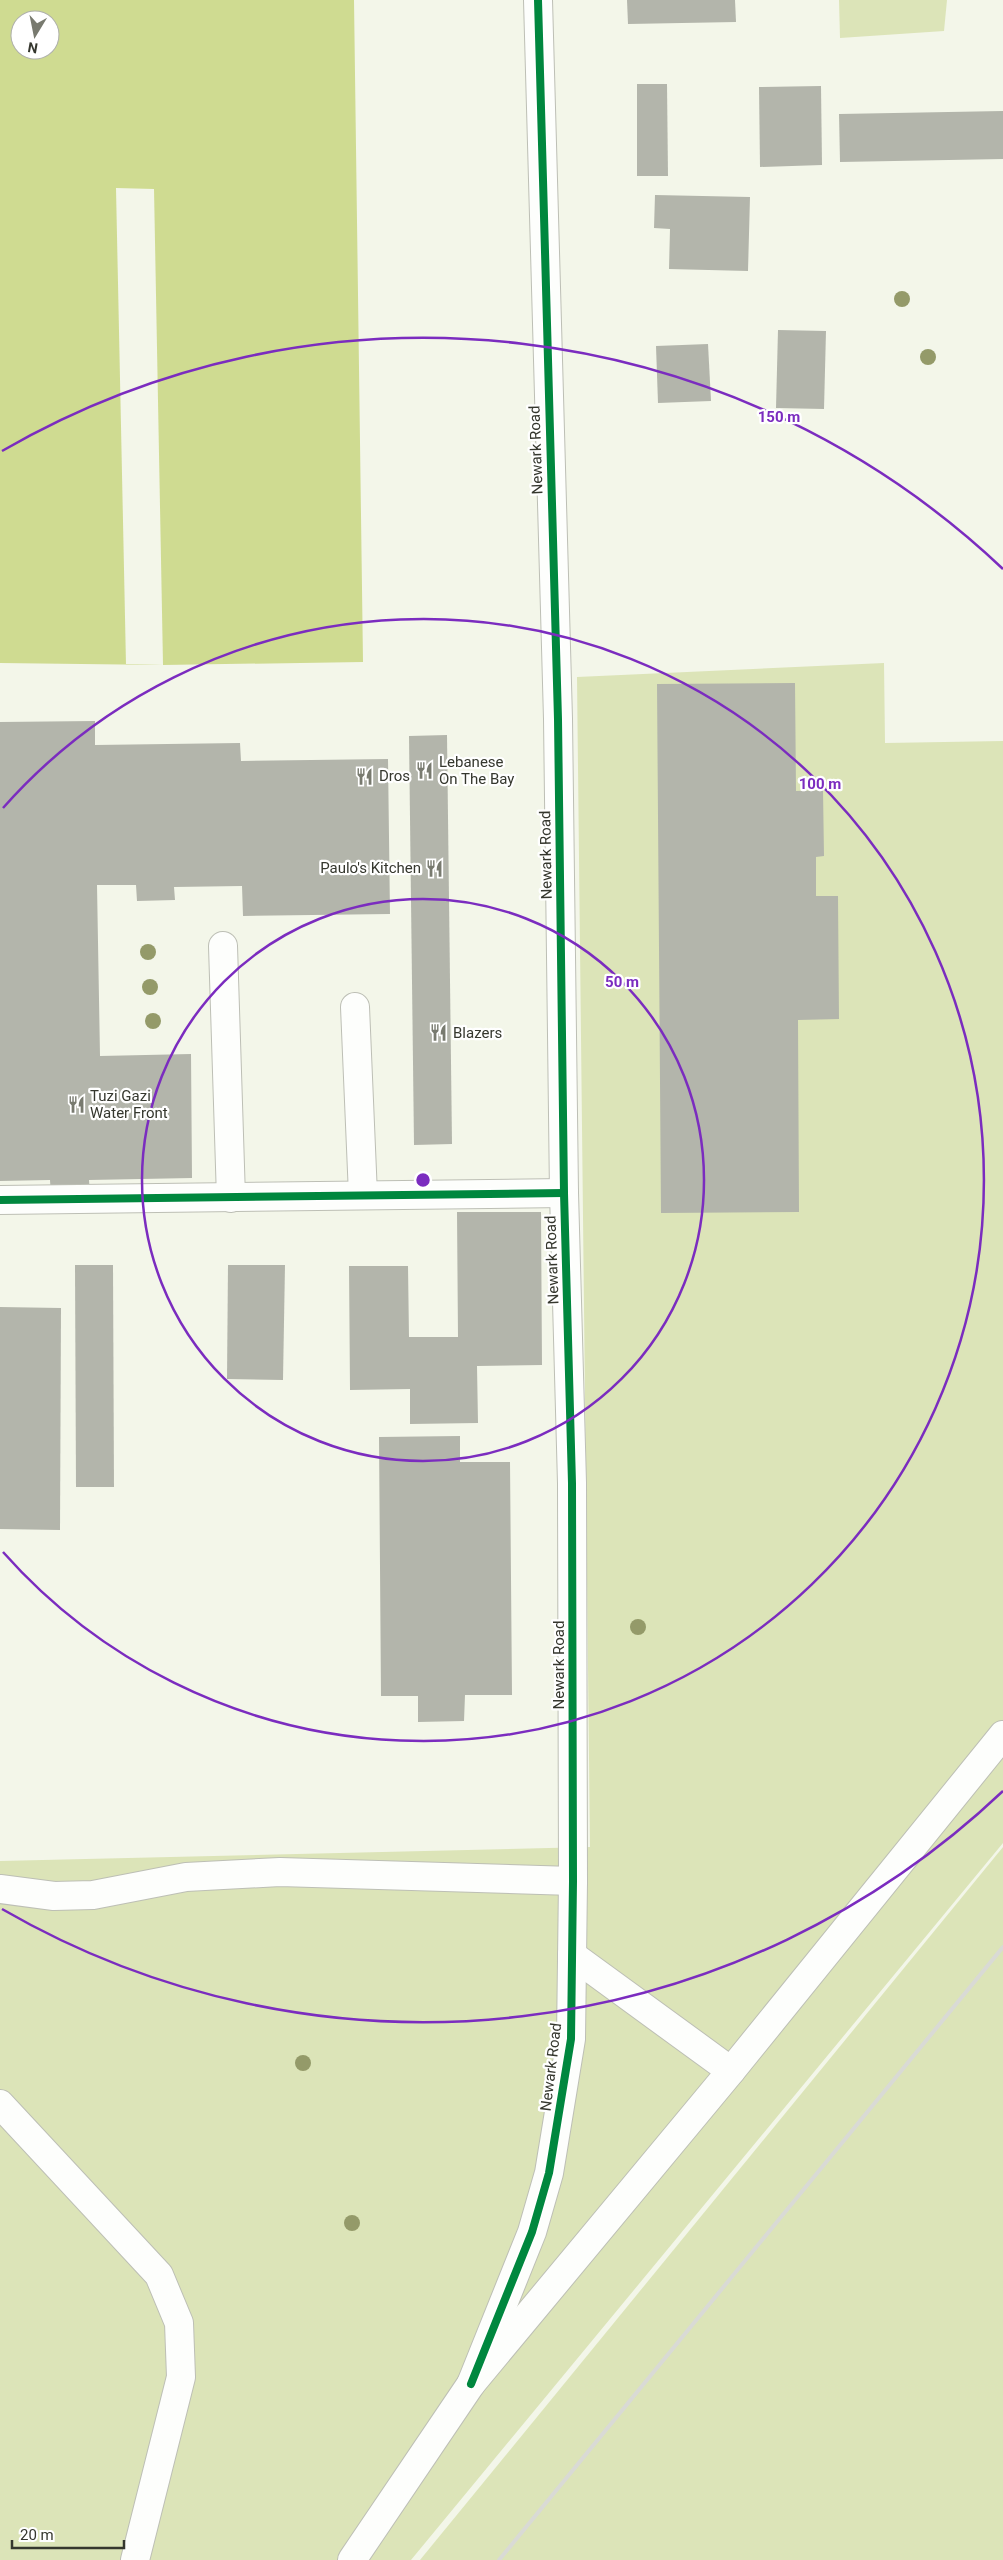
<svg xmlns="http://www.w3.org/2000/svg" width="1003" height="2560" font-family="Roboto,sans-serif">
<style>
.green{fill:#dce4b8}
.water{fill:#cfdb91;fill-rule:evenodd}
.pier{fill:#f3f6e9}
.building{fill:#b3b5ab}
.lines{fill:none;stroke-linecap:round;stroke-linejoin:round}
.minor-casing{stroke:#bdbfb5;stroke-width:30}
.minor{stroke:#fdfefc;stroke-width:28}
.rail{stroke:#d9dad5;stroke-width:4}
.cycleway-casing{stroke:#fff;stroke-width:11}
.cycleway{stroke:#00873e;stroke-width:8}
.tree{fill:#949a69}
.ring{fill:none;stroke:#7b2cbf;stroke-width:2.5}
.labels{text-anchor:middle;stroke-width:4.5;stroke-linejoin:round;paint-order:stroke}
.street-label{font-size:15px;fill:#35372e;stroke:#fff}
.poi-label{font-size:15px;fill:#35372e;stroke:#fff;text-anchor:start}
.centre{fill:#7b2cbf;stroke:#fff;stroke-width:2.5}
.ring-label{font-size:15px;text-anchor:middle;font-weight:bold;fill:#7b2cbf;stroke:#fff;stroke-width:4.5;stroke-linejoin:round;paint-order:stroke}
</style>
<rect width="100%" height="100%" fill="#f3f6e9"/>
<!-- green -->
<g class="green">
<path d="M839 0H947L944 31 840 38Z"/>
<path d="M884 663 885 743 1003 741V1843L411 2560H0V1861L590 1847 577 677Z"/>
<path d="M1003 1847V2560H420Z"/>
</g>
<!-- water -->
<path class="water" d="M0 0H354L363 662 163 665 0 663ZM20 20H50V50H20Z"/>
<!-- pier -->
<path class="pier" d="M116 188 154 189 163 665 126 664Z"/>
<!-- building -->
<g class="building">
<path d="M627 0H735L736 22 628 24Z"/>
<path d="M637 84H667L668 176H637Z"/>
<path d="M821 86 822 165 760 167 759 87Z"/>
<path d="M1003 111V159L840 162 839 114Z"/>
<path d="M655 195 750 197 748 271 669 269 670 229 654 228Z"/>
<path d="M778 330 826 331 824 409 776 408Z"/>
<path d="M708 344 711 401 658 403 656 346Z"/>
<path d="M795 683 796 791 823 790 824 856 816 857V896H838L839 1019 798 1020 799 1212 661 1213 657 684Z"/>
<path d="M95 721V745L240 743 241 761 388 759 390 914 243 916 242 886 174 887 175 900 137 901 136 885H97L100 1056 191 1054 192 1178 89 1180 90 1194 51 1196 50 1180 0 1181V722Z"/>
<path d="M447 735 452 1144 414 1145 409 736Z"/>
<path d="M457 1212H541L542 1365 477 1366 478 1423 410 1424V1389L350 1390 349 1266H408L409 1337H458Z"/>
<path d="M75 1265H113L114 1487H76Z"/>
<path d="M228 1265H285L283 1380 227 1379Z"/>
<path d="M0 1307 61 1308 60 1530 0 1529Z"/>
<path d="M460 1436V1462H510L512 1695H465L464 1721 418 1722V1696H381L379 1437Z"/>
</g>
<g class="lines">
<defs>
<g id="minor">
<path d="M223 946 231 1198"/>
<path d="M355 1007 363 1195"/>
<path d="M0 1200 564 1193"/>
<path d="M0 1889 54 1896 93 1895 186 1877 280 1872 573 1881"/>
<path d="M572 1955 731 2071"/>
<path d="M0 2104 159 2275 179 2323 181 2377 135 2560"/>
<path d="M471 2384 532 2232 549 2173 571 2039 573 1881 572 1483 564 1193 558 719 538 0"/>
<path d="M352 2560 471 2384 731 2071 1003 1735"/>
</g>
</defs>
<!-- minor casing -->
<use href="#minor" class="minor-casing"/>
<!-- minor -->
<use href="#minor" class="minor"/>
<!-- rail -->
<path class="rail" d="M499 2560 1003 1947"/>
<defs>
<g id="cycleway">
<path d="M0 1200 564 1193"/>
<path d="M471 2384 532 2232 549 2173 571 2039 573 1881 572 1483 564 1193 558 719 538 0"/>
</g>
</defs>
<!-- cycleway casing -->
<use href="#cycleway" class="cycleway-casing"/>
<!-- cycleway -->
<use href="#cycleway" class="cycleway"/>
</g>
<!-- trees -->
<g class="tree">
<circle cx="902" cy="299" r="8"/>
<circle cx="928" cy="357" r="8"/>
<circle cx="148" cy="952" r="8"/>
<circle cx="150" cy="987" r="8"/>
<circle cx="153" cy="1021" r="8"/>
<circle cx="638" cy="1627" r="8"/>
<circle cx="303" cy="2063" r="8"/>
<circle cx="352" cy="2223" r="8"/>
</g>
<!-- distance rings -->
<g class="ring">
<circle cx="423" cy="1180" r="281"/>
<path d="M3 808A561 561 0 1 1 3 1552"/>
<path d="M1003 1791A842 842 0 0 1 2 1909M2 451A842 842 0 0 1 1003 569"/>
</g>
<!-- icons -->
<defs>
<symbol id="restaurant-bare" viewBox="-9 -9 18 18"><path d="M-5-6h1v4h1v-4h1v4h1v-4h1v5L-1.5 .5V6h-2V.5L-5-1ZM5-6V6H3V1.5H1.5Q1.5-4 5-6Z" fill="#787a6f" stroke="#fff" stroke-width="2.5" paint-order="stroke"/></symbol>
</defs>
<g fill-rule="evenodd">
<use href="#restaurant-bare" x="412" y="758" width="25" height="25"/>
<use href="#restaurant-bare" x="352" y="764" width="25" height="25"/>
<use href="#restaurant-bare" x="422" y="856" width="25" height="25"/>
<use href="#restaurant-bare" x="426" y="1020" width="25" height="25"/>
<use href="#restaurant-bare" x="64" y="1092" width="25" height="25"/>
</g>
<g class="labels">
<!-- street labels -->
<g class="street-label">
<text transform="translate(536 450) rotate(-92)" y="5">Newark Road</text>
<text transform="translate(546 855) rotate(-91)" y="5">Newark Road</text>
<text transform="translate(552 1260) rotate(-92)" y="5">Newark Road</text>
<text transform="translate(559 1665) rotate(-90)" y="5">Newark Road</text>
<text transform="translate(551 2067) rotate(-83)" y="5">Newark Road</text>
</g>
<!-- poi labels -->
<g class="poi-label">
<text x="439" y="767">Lebanese<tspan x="439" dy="17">On The Bay</tspan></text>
<text x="379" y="781">Dros</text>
<text x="421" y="873" text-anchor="end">Paulo's Kitchen</text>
<text x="453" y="1038">Blazers</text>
<text x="90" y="1101">Tuzi Gazi<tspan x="90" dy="17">Water Front</tspan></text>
</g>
</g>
<circle cx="423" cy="1180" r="8" class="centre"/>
<g class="ring-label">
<text x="779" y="422">150 m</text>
<text x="820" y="789">100 m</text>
<text x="622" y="987">50 m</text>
</g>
<!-- north arrow -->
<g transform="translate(35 35) rotate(190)"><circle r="24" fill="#ffffff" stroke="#aeafab"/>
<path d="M0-4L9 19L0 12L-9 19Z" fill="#787a6f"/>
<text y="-8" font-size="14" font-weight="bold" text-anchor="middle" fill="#35372e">N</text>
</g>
<!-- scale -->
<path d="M12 2540v8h112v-8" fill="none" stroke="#35372e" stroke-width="2.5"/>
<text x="20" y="2540" font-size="15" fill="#35372e" stroke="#ffffff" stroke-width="4" paint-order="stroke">20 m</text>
</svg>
